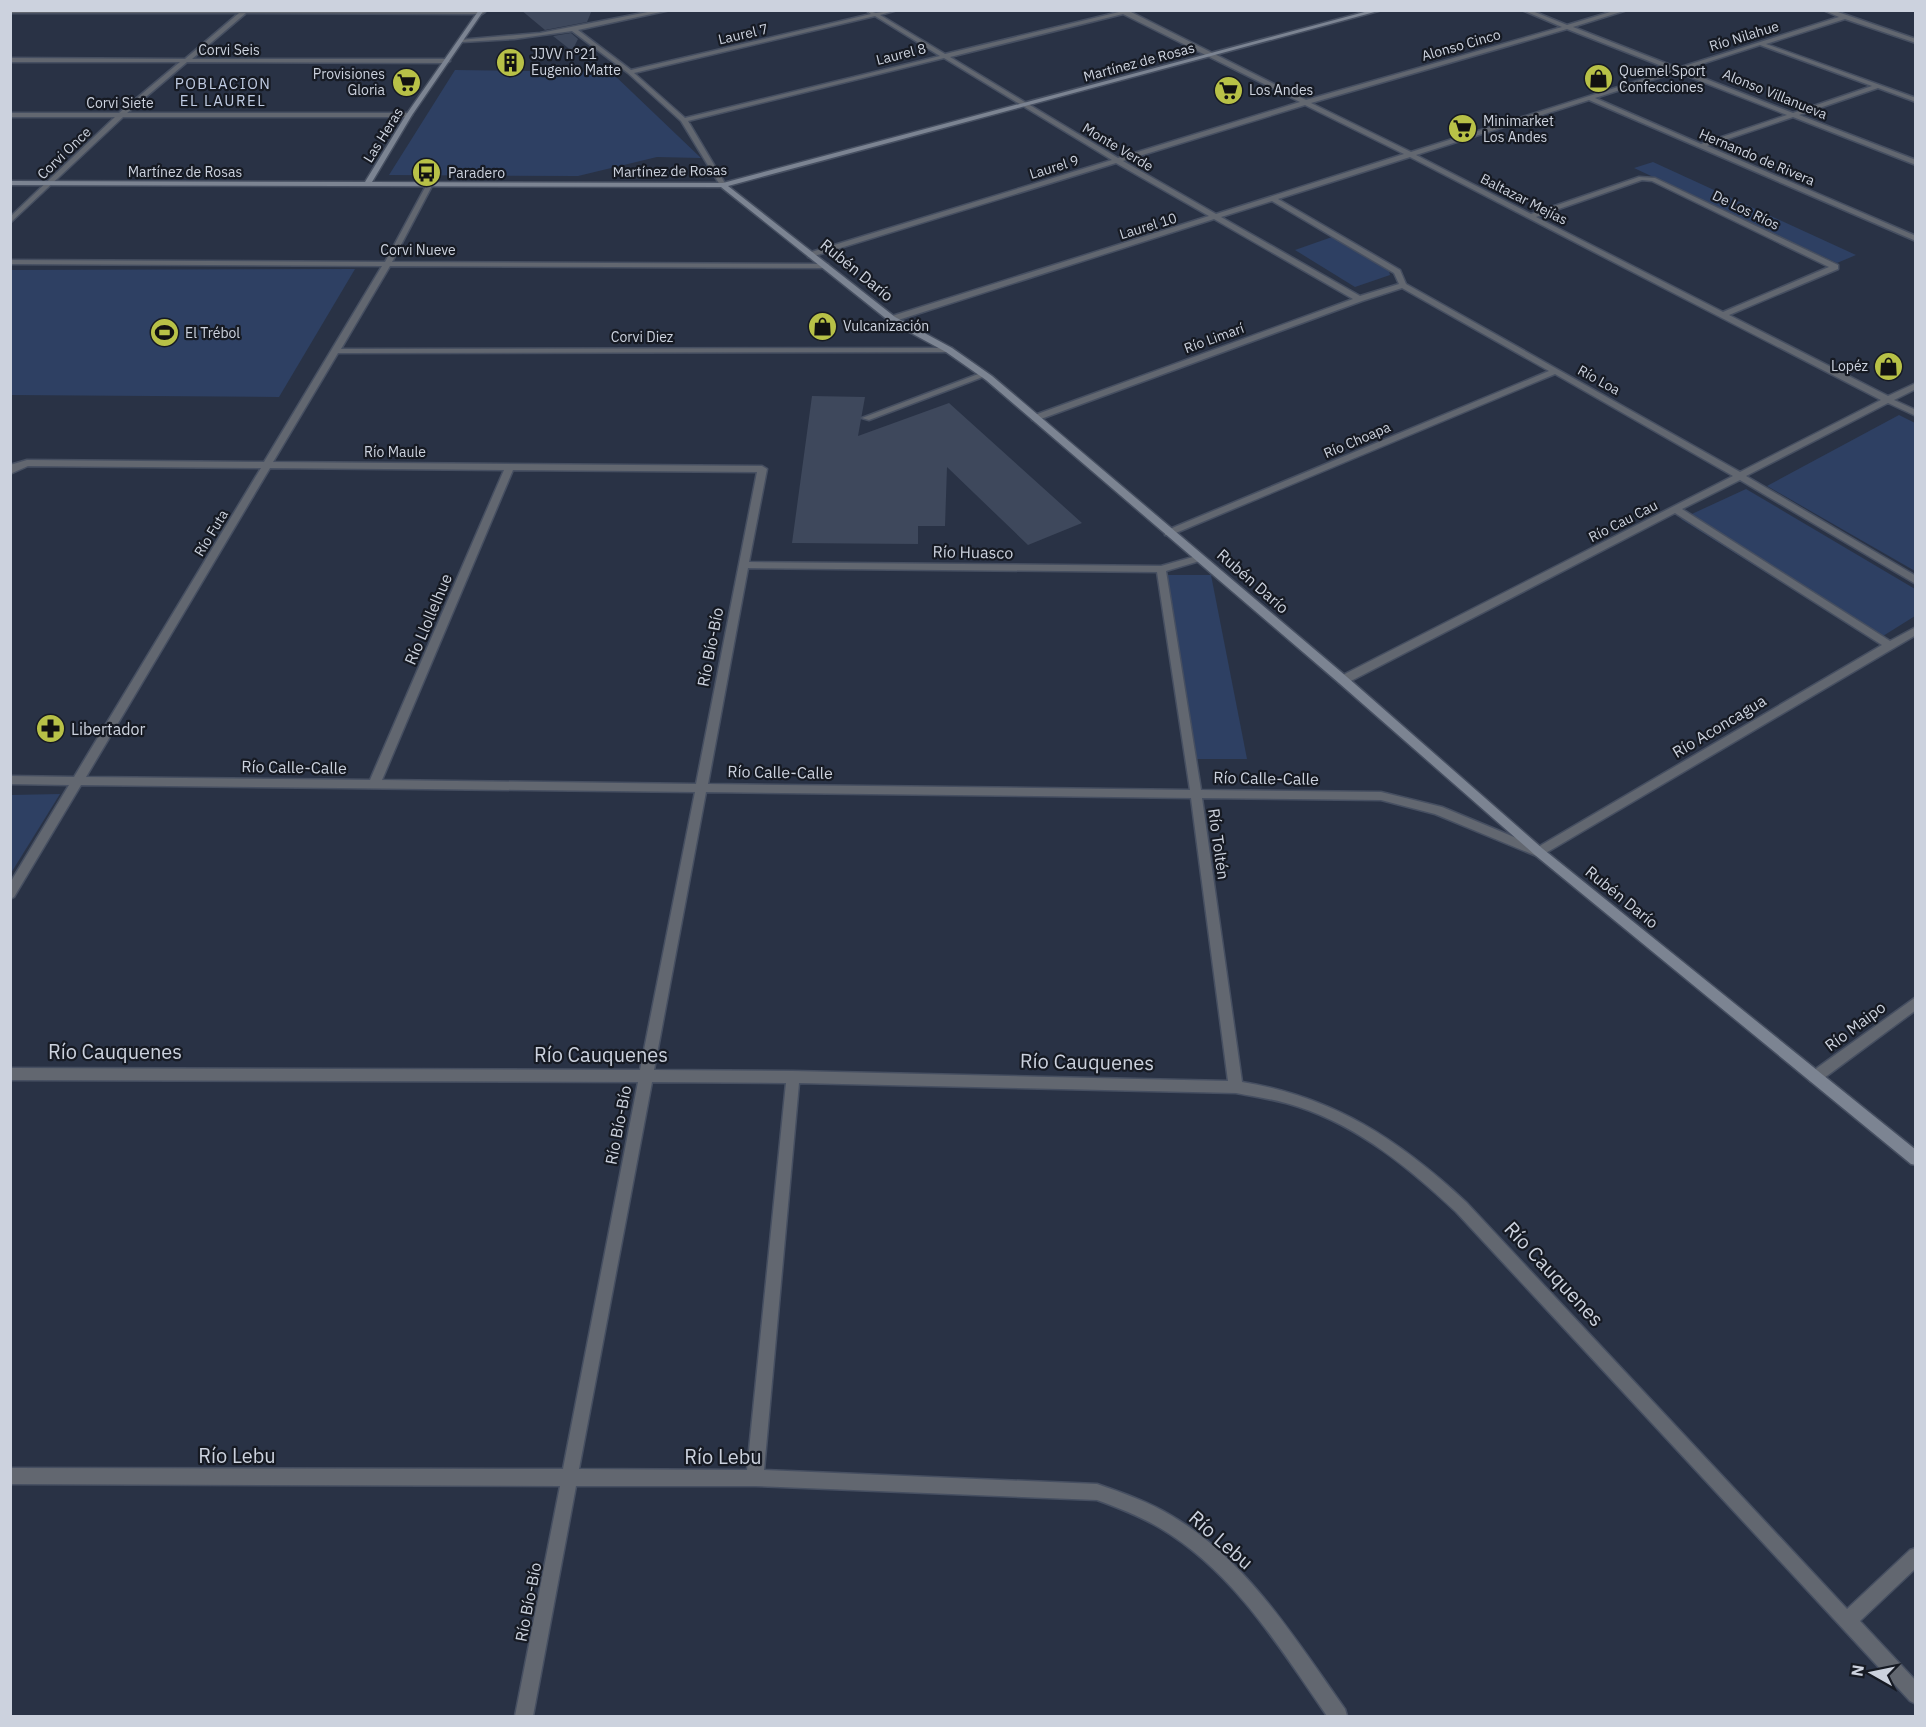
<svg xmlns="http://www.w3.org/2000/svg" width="1926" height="1727" font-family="'IBM Plex Sans',sans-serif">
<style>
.green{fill:#2e4063}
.building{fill:#3e485c}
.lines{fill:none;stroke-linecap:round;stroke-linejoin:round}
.lane-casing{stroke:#464f61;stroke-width:3}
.street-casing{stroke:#464f61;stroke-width:3}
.secondary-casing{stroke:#464f61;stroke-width:3}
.lane{fill:#626770;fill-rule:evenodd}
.street{fill:#626770;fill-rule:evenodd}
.secondary{fill:#7c8492;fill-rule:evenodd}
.labels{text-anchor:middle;stroke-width:4.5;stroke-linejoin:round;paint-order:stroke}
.far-street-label{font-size:14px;fill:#ccd2de;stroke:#161a23}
.far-poi-label{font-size:14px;fill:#ccd2de;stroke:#161a23;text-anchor:start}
.far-neighbourhood-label{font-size:15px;letter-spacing:1.5px;fill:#c0cce3;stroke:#161a23}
.street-label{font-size:16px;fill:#ccd2de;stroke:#161a23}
.poi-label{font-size:16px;fill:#ccd2de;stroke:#161a23;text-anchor:start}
.near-street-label{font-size:20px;fill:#ccd2de;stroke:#161a23}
</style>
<rect width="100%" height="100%" fill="#293245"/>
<!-- green -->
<g class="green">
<path d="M455 70 611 72 701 158 657 157 578 176 389 175Z"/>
<path d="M1653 162 1856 255 1837 263 1634 168Z"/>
<path d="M1332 237 1389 271 1390 275 1355 287 1295 250Z"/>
<path d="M355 269 279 397 11 395V270Z"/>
<path d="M1899 415 1915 423V571L1767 486Z"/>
<path d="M1746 489 1915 589V616L1875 641 1681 519Z"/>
<path d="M1167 575H1211L1247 759H1197Z"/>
<path d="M60 794 11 873V795Z"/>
</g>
<!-- building -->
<g class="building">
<path d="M521 10H592L587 22 545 30Z"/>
<path d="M571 33 578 39 572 51 553 36Z"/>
<path d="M812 396 865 397 858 436 949 403 1082 523 1028 545 947 467 945 526H918V544L792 543Z"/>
</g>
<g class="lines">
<defs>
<path id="lane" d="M981 373 988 375 869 420 862 418Z"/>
<g id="street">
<path d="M10 10H483L485 12 482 14 246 13 192 59H447L450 61 447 63 187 62 127 113H409L412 115 409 117H123L10 223V217L115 117H10V113H119L180 62H10V58L185 59 239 13H10Z"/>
<path d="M658 10H670L578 30 631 70 871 14 866 10 876 13 897 10 880 15 945 54 1119 12 1117 10H1127L1306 100 1562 27 1522 10H1530L1567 25 1617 10H1627L1573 27 1678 68 1839 17 1823 10H1832L1916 39V43L1845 19 1766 44 1916 98V102L1878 88 1799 115 1916 160V165L1793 117 1707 146 1916 236V241L1589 100 1416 155 1531 214 1639 177 1655 178 1838 265V269L1729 315 1888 396 1916 383V389L1894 400 1916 410V416L1888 403 1746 476 1916 576V584L1740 480 1682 509 1890 641 1916 627V635L1539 857 1435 814 1381 800 1202 798 1242 1082C1334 1097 1399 1140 1466 1202L1847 1609 1910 1550 1916 1548V1568L1860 1621 1916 1681V1704L1910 1701 1456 1212C1410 1169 1360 1127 1299 1107 1279 1100 1257 1097 1236 1093L799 1083 764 1470 1097 1484C1123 1493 1149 1502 1172 1516 1248 1561 1295 1639 1345 1709L1347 1716H1327C1280 1648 1234 1572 1160 1528 1140 1516 1119 1508 1097 1500L755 1486H576L533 1716H515L560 1486 10 1484V1468L563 1469 638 1082 10 1080V1068L640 1070 695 792 81 785 14 897 10 899V883L69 785 10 784V776L74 777 261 468 28 466 10 474V465L27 460 264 462 382 266 10 264V260L385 262 427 184 430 182 433 184 392 262 828 264 829 266 825 268 390 266 341 349 949 348H952V352L338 353 273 462 762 466 767 469 749 562 1161 566 1200 555 1203 556V560L1166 571 1201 790 1381 792 1442 807 1538 847 1882 645 1675 513 1347 683H1339L1338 680 1339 677 1733 476 1555 374 1171 535H1165V531L1549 371 1402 288 1362 301 1038 420H1032V416L1353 299 1214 219 895 321H889V317L1209 216 1116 163 811 257H808V253L1112 160 944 58 688 121 726 185 723 187 720 185 681 121 628 73 572 31 514 39 462 42 459 40 540 33ZM1123 14 1300 102 1118 158 950 57ZM875 16 940 56 685 118 634 73ZM1567 29 1672 70 1411 152 1311 103ZM1760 45 1872 86 1793 113 1683 70ZM1677 72 1787 115 1701 144 1595 98ZM1305 105 1404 154 1216 214 1123 161ZM1410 157 1881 400 1740 472 1406 284 1400 270 1278 199ZM1642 180 1652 181 1829 267 1723 312 1536 217ZM1272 201 1394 273 1399 284 1360 296 1221 217ZM270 468 504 470 370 780 86 777ZM513 470 757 472 696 784 382 780ZM748 568 1157 572 1190 790 708 784ZM706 792 1191 798 1228 1081 793 1071 654 1070ZM652 1082 786 1083 747 1470 579 1469Z"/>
<path d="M1916 997V1010L1820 1081 1815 1083 1810 1081 1808 1077 1810 1073Z"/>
</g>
<path id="secondary" d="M479 10H484L412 115 372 182 723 183 1372 10H1382L728 186 895 317 952 348 992 376 1347 677 1543 849 1916 1150V1165L1911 1164 1535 855 1339 683 986 380 946 352 889 321 721 187 10 185V181L365 182 406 115Z"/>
</defs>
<!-- lane casing -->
<use href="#lane" class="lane-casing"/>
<!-- street casing -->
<use href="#street" class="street-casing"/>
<!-- secondary casing -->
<use href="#secondary" class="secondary-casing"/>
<!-- lane -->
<use href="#lane" class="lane"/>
<!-- street -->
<use href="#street" class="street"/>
<!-- secondary -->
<use href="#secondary" class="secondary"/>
</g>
<!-- icons -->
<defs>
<symbol id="building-disc" viewBox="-11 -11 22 22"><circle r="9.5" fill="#b8c147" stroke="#161a23"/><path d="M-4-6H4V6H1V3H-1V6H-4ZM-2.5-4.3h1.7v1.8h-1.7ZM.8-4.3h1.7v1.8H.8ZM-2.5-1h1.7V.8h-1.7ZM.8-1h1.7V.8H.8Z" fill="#111"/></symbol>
<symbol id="shop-disc" viewBox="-11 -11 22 22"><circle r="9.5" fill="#b8c147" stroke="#161a23"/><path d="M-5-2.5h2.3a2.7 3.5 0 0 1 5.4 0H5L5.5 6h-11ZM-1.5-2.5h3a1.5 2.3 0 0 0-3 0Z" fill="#111"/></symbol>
<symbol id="supermarket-disc" viewBox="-11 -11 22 22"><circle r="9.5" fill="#b8c147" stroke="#161a23"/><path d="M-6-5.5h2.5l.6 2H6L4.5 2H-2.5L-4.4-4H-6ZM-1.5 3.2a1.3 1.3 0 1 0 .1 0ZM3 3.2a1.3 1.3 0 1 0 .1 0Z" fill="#111"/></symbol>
<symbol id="bus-disc" viewBox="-11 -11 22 22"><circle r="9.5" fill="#b8c147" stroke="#161a23"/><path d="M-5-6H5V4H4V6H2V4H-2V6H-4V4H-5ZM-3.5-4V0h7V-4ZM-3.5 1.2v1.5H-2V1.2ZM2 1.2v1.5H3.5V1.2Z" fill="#111"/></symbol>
<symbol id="stadium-disc" viewBox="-11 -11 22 22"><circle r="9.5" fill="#b8c147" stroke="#161a23"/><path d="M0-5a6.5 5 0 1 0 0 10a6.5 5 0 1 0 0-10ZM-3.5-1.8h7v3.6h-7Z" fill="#111"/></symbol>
<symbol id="pharmacy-disc" viewBox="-11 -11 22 22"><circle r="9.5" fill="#b8c147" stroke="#161a23"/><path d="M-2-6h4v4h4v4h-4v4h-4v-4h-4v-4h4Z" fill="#111"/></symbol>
</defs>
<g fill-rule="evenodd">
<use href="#building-disc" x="494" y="46" width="33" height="33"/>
<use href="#shop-disc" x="1582" y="62" width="33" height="33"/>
<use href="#supermarket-disc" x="390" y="66" width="33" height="33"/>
<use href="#supermarket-disc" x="1212" y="74" width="33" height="33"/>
<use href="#supermarket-disc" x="1446" y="112" width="33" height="33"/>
<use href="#bus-disc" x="410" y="156" width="33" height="33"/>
<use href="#shop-disc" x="806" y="310" width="33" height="33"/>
<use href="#stadium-disc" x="148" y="316" width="33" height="33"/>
<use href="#shop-disc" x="1872" y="350" width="33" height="33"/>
<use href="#pharmacy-disc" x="34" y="712" width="33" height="33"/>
</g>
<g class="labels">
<!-- far-street labels -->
<g class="far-street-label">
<text transform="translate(743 34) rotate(-13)" y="5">Laurel 7</text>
<text transform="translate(1744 36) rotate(-17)" y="5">Río Nilahue</text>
<text transform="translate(1461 45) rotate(-16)" y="5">Alonso Cinco</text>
<text x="229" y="55">Corvi Seis</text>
<text transform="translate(901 54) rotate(-14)" y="5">Laurel 8</text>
<text transform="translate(1139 62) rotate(-15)" y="5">Martínez de Rosas</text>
<text transform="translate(1775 94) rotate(22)" y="5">Alonso Villanueva</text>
<text x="120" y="108">Corvi Siete</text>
<text transform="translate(383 135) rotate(-58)" y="5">Las Heras</text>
<text transform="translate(1118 147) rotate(31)" y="5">Monte Verde</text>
<text transform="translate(64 153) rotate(-44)" y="5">Corvi Once</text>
<text transform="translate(1757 157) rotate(23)" y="5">Hernando de Rivera</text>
<text transform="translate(1054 167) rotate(-17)" y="5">Laurel 9</text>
<text transform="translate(670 171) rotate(-1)" y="5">Martínez de Rosas</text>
<text x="185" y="177">Martínez de Rosas</text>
<text transform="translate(1524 199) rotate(27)" y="5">Baltazar Mejías</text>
<text transform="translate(1746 210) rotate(26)" y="5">De Los Ríos</text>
<text transform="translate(1148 226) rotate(-17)" y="5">Laurel 10</text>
<text x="418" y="255">Corvi Nueve</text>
<text x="642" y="342">Corvi Diez</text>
<text transform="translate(1214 338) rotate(-20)" y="5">Río Limarí</text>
<text transform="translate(1599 380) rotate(29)" y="5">Río Loa</text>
<text transform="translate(1357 440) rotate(-23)" y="5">Río Choapa</text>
<text x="395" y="457">Río Maule</text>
<text transform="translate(1623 521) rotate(-27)" y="5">Río Cau Cau</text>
<text transform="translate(211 533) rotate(-59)" y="5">Río Futa</text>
</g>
<!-- far-poi labels -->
<g class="far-poi-label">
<text x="531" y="59">JJVV n°21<tspan x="531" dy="16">Eugenio Matte</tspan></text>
<text x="1619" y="76">Quemel Sport<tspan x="1619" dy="16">Confecciones</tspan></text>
<text x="385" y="79" text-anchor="end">Provisiones<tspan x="385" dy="16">Gloria</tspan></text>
<text x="1249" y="95">Los Andes</text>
<text x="1483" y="126">Minimarket<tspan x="1483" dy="16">Los Andes</tspan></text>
<text x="448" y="178">Paradero</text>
<text x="843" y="331">Vulcanización</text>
<text x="185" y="338">El Trébol</text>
<text x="1868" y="371" text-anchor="end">Lopéz</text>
</g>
<!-- far-neighbourhood labels -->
<g class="far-neighbourhood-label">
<text x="223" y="89">POBLACION<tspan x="223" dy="17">EL LAUREL</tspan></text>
</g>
<!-- street labels -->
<g class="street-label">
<text transform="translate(857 270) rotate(39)" y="6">Rubén Darío</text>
<text transform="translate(973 552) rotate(1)" y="6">Río Huasco</text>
<text transform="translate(1253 581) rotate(41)" y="6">Rubén Darío</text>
<text transform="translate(428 619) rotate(-67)" y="6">Río Llollelhue</text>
<text transform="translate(710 647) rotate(-79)" y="6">Río Bío-Bío</text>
<text transform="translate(1719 726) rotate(-31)" y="6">Río Aconcagua</text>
<text transform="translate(294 767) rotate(1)" y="6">Río Calle-Calle</text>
<text transform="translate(780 772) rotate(1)" y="6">Río Calle-Calle</text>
<text transform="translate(1266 778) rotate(1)" y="6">Río Calle-Calle</text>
<text transform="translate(1219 844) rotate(82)" y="6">Río Toltén</text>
<text transform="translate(1622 897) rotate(39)" y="6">Rubén Darío</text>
<text transform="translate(1855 1026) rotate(-37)" y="6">Río Maipo</text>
<text transform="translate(618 1125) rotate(-79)" y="6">Río Bío-Bío</text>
<text transform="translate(528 1602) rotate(-79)" y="6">Río Bío-Bío</text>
</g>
<!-- poi labels -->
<g class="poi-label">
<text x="71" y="735">Libertador</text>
</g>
<!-- near-street labels -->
<g class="near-street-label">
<text x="115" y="1059">Río Cauquenes</text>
<text x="601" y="1062">Río Cauquenes</text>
<text transform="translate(1087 1062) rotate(1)" y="7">Río Cauquenes</text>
<text transform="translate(1554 1274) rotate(47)" y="7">Río Cauquenes</text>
<text x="237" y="1463">Río Lebu</text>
<text x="723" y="1464">Río Lebu</text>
<text transform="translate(1221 1540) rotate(41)" y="7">Río Lebu</text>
</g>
</g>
<!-- border -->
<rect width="1926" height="1727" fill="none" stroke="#ccd2de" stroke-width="24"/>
<!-- north arrow -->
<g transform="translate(1872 1673) rotate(279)" stroke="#161a23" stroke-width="4.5" paint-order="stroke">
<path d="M0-4.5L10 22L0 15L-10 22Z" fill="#ccd2de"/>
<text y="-9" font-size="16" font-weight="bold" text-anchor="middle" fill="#ccd2de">N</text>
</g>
</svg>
